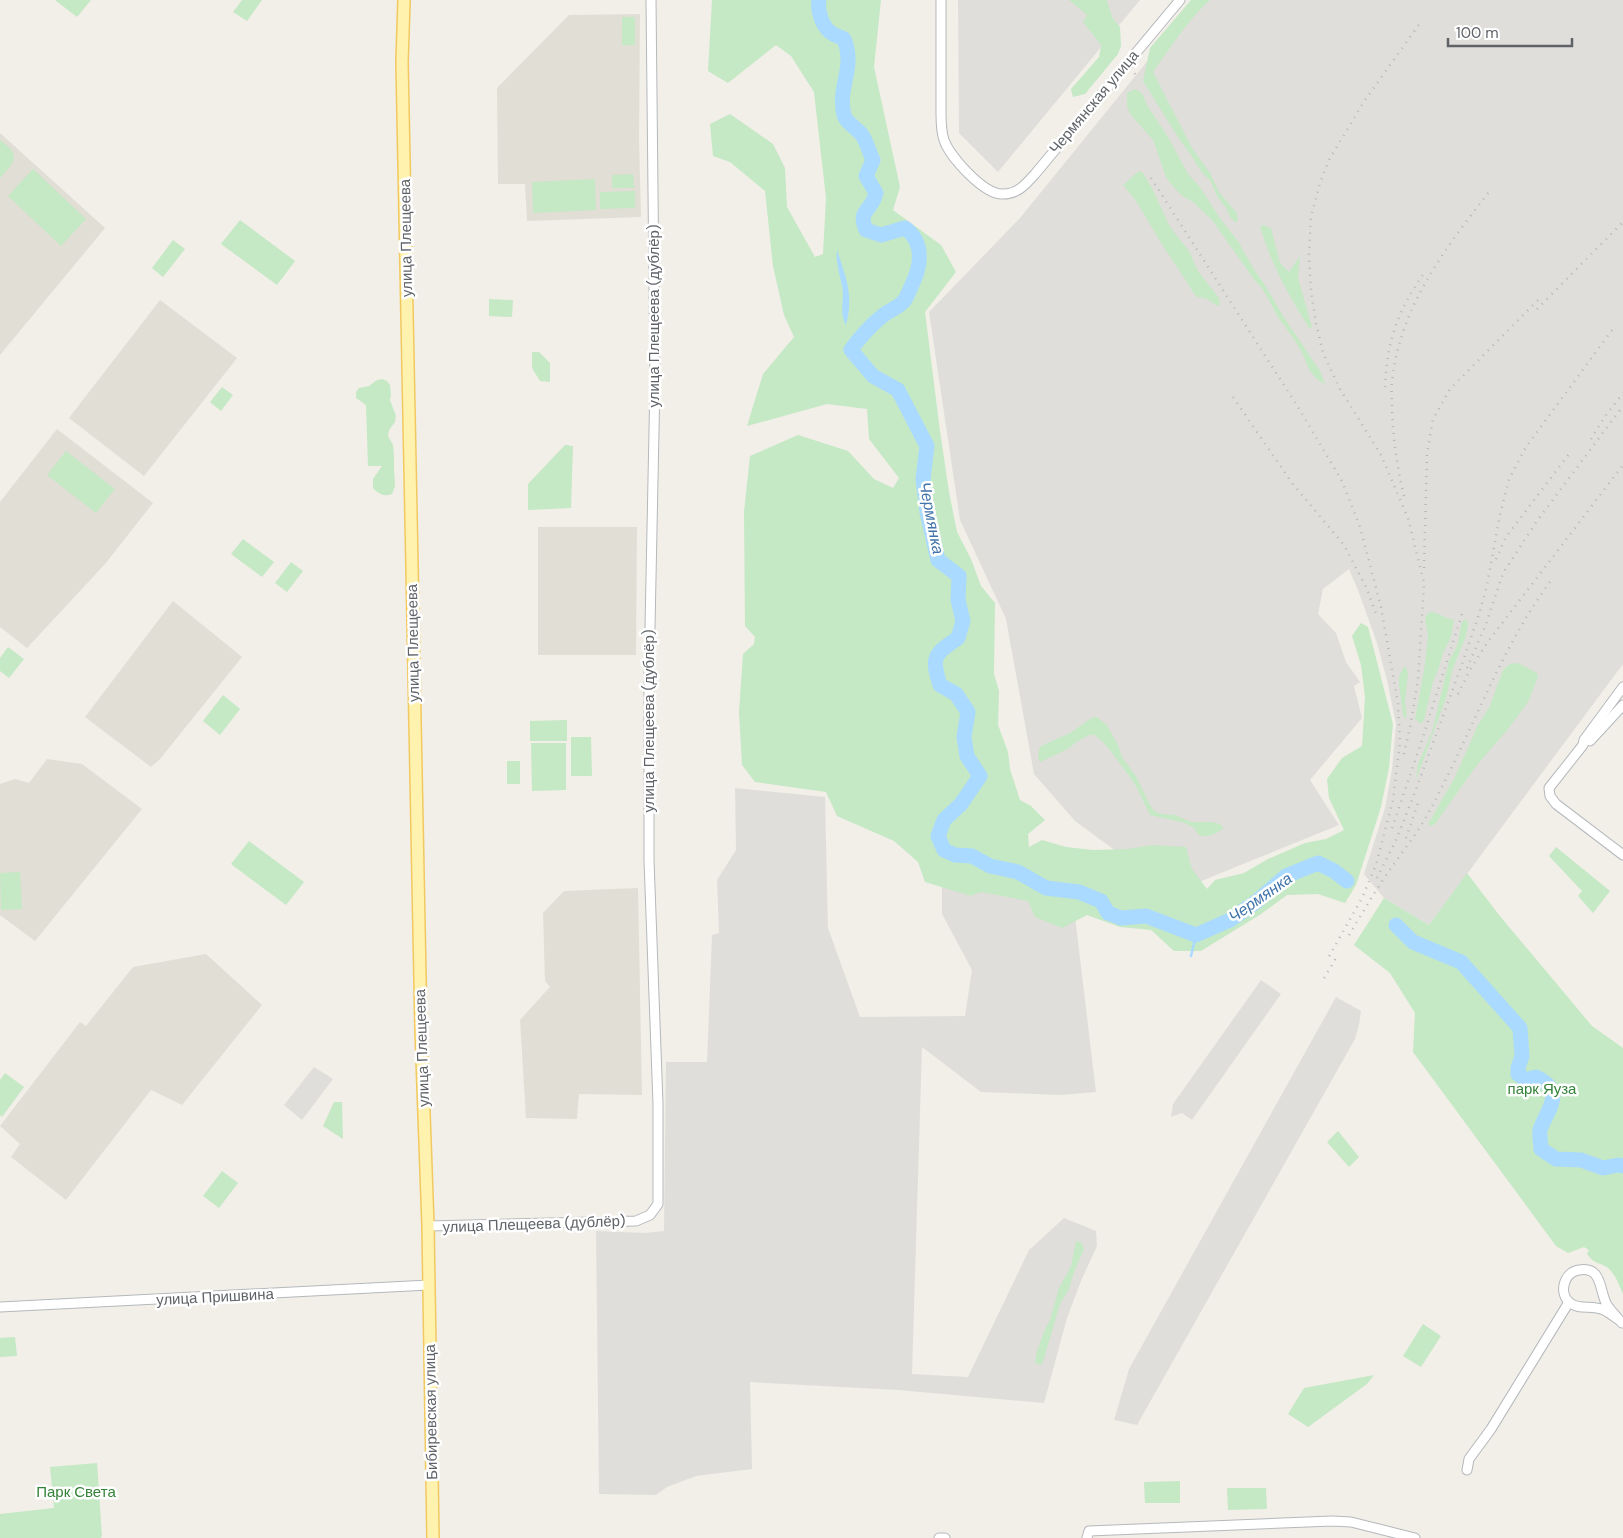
<svg xmlns="http://www.w3.org/2000/svg" width="1623" height="1538" font-family="'DM Sans',sans-serif">
<style>
.industrial{fill:#e0deda}
.education{fill:#e1ded6}
.green{fill:#c5e8c5}
.water{fill:#aadaff}
.lines{fill:none;stroke-linecap:round;stroke-linejoin:round}
.stream{stroke:#aadaff;stroke-width:2.5}
.river{stroke:#aadaff;stroke-width:15}
.minor-casing{stroke:#b5b8bc;stroke-width:11}
.major-casing{stroke:#f2c960;stroke-width:14}
.minor{stroke:#fff;stroke-width:9}
.major{stroke:#fff2af;stroke-width:11}
.rail{stroke:#b6b7b8;stroke-width:2.5;stroke-dasharray:1 6;stroke-linecap:butt}
.labels{text-anchor:middle;stroke-width:5;stroke-linejoin:round;paint-order:stroke}
.street-label{font-size:15px;fill:#5f6368;stroke:#fff}
.park-label{font-size:15px;fill:#348238;stroke:#fff}
.water-label{font-size:16px;font-style:italic;fill:#4174aa;stroke:#fff}
</style>
<rect width="100%" height="100%" fill="#f1efe8"/>
<!-- industrial -->
<g class="industrial">
<path d="M958 0H1140L998 172 959 133Z"/>
<path d="M1197 0H1623V664L1429 925 1384 898 1364 874 1385 808 1392 769 1396 724 1387 680 1377 643 1359 593 1349 569 1323 589 1318 614 1336 633 1346 662 1360 682 1354 686 1362 718 1310 780 1339 825 1199 882 1124 857 1075 821 1034 774 1006 619 960 520 929 312 1020 218Z"/>
<path d="M735 788 825 797 828 928 860 1017 965 1016 972 970 942 914V883L1074 908 1096 1092 1061 1095 981 1092 922 1047 912 1374 968 1377 1029 1250 1064 1218 1096 1231 1097 1246 1081 1281 1067 1318 1044 1403 898 1390 750 1382 752 1469 696 1476 667 1487 656 1495 599 1494 596 1231 644 1233 664 1231 666 1062H707L712 935 719 933 717 880 736 850Z"/>
<path d="M1261 980 1281 994 1192 1120 1182 1113 1171 1117 1173 1104Z"/>
<path d="M1336 997 1361 1011 1359 1025 1355 1039 1137 1425 1114 1420 1129 1369Z"/>
<path d="M314 1067 333 1079 302 1120 284 1105Z"/>
</g>
<!-- education -->
<g class="education">
<path d="M640 14 639 139 641 217 527 221 525 184H498L497 88 569 15Z"/>
<path d="M0 133 105 228 0 355Z"/>
<path d="M160 300 237 358 144 476 69 418Z"/>
<path d="M57 429 153 503 105 564 27 648 0 627V502Z"/>
<path d="M538 527H637L636 655H538Z"/>
<path d="M173 601 242 657 160 759 151 767 85 717Z"/>
<path d="M47 759 82 764 142 809 35 941 0 915V784L15 779 29 783Z"/>
<path d="M638 888 642 1095 579 1094 577 1119 526 1118 520 1020 550 987 545 981 543 913 564 891Z"/>
<path d="M206 954 262 1005 182 1105 151 1090 66 1200 11 1157 20 1144 0 1126 80 1022 86 1026 133 967Z"/>
</g>
<!-- green -->
<g class="green">
<path d="M55 0H91L77 17Z"/>
<path d="M242 0H262L247 21 233 12Z"/>
<path d="M712 0H881L874 67 900 187 893 210 941 245 956 272 925 312 940 431 949 492 957 532 971 559 981 586 995 603 994 674 999 691 998 725 1008 752 1010 769 1020 800 1031 806 1045 820 1028 834 1029 847 1042 840 1066 847 1093 850 1128 849 1152 845 1186 847 1192 869 1207 889 1215 880 1244 873 1268 859 1305 843 1326 839 1344 830 1329 798 1327 779 1342 758 1362 746 1365 697 1361 665 1352 636 1361 623 1368 627 1393 724 1389 768 1381 807 1356 885 1345 903 1318 894 1287 895 1261 914 1201 951H1174L1151 930 1120 927 1087 915 1062 928 1035 917 1028 901 981 892 971 896 925 882 918 862 894 841 837 816 826 792 755 782 742 765 739 712 743 654 754 644 755 637 745 626 744 512 750 456 798 435 848 451 874 479 893 488 899 478 869 439 867 409 827 404 747 426 763 374 794 337 784 315 773 266 765 191 730 162 713 156 710 124 730 114 773 144 785 168 787 207 815 257 823 254 826 198 814 92 791 56 776 45 728 83 708 71Z"/>
<path d="M1069 0H1107L1112 17 1120 27 1121 46 1118 54 1085 94 1073 97 1071 89 1099 57 1101 45 1083 22 1087 15Z"/>
<path d="M1191 0H1210C1187 21 1171 47 1153 72L1192 148 1210 173 1219 192 1236 212 1238 219 1236 223 1230 217 1226 208 1218 198 1211 182 1200 170 1191 155 1179 139 1143 81 1150 48Z"/>
<rect x="622" y="17" width="13" height="28"/>
<path d="M1135 89 1142 93 1147 105 1168 137 1188 174 1200 187 1219 217 1238 241 1255 271 1265 285 1283 316 1320 371 1325 384C1309 376 1309 367 1302 353 1296 341 1288 331 1280 320 1271 307 1267 291 1255 281L1212 220 1193 202 1182 196 1171 184 1166 177 1153 140 1130 114 1127 106V93Z"/>
<path d="M0 140C22 156 15 161 0 178Z"/>
<path d="M33 169 86 219 61 246 8 196Z"/>
<path d="M1139 171 1143 173 1152 188 1170 227 1189 251 1198 271 1219 298 1220 306 1216 305 1205 298 1197 297 1194 294 1190 287 1163 246 1136 201 1123 185Z"/>
<path d="M633 174 634 188H612V175Z"/>
<path d="M595 179 596 210 533 213 532 182Z"/>
<path d="M635 191V208L600 209V192Z"/>
<path d="M240 220 295 261 277 285 221 244Z"/>
<path d="M1263 225 1271 228 1280 263 1289 272 1300 256 1298 278 1312 327 1309 328C1288 294 1272 266 1260 227Z"/>
<path d="M173 240 185 249 163 277 152 268Z"/>
<path d="M489 299 513 300 512 317 489 316Z"/>
<path d="M532 352H539L550 363V382L540 381 532 368Z"/>
<path d="M382 379 387 381 390 385 391 395 390 400 396 416 395 422 389 430 388 436 393 445 394 456V468L395 486 392 494C384 497 379 494 373 488V479L382 466H368L366 405 356 398V392L359 388 369 386 377 380Z"/>
<path d="M222 387 233 395 221 411 210 402Z"/>
<path d="M565 445 573 446 571 508 528 510V484Z"/>
<path d="M66 451 115 489 96 513 47 475Z"/>
<path d="M243 539 274 562 262 577 231 554Z"/>
<path d="M291 562 303 571 287 592 275 583Z"/>
<path d="M1430 612C1439 612 1445 619 1454 620L1451 637 1443 653 1438 670 1433 682 1424 720 1421 724 1415 719 1425 664 1428 635 1425 618 1427 614Z"/>
<path d="M1465 619 1468 622V626L1465 639 1453 668 1446 698 1416 780 1418 764 1432 732 1449 661 1457 646 1462 622Z"/>
<path d="M8 647 24 659 9 678 0 671V658Z"/>
<path d="M1518 663 1537 673 1538 677 1528 702 1508 729 1477 765 1435 824 1431 826 1428 824 1454 779 1478 725 1490 706 1503 670 1510 664Z"/>
<path d="M1405 665 1408 673 1405 703 1407 715 1405 719 1403 715 1399 685V676Z"/>
<path d="M223 695 240 709 220 735 203 721Z"/>
<path d="M1093 717H1097L1107 725 1118 745 1122 757 1136 776 1149 803 1154 811 1162 814 1175 815 1191 822H1213L1222 825 1223 829C1214 834 1200 843 1195 829L1185 823 1150 815 1136 786 1110 750 1101 740 1094 735H1089L1075 743 1068 749 1040 762C1037 757 1038 751 1041 746L1070 733Z"/>
<path d="M567 720V741H530V721Z"/>
<path d="M571 737H591L592 776H571Z"/>
<path d="M531 743H566V790L532 791Z"/>
<rect x="507" y="761" width="13" height="23"/>
<path d="M249 841 304 882 286 905 231 864Z"/>
<path d="M1556 847 1610 891 1593 913 1578 896 1582 891 1549 856Z"/>
<path d="M20 872 22 909 1 910 0 873Z"/>
<path d="M1467 873 1499 915 1592 1026 1623 1048V1294C1619 1285 1616 1275 1608 1268 1599 1261 1596 1266 1587 1254L1589 1250 1584 1247 1568 1253 1556 1246 1413 1052 1415 1013 1390 973 1354 945 1384 898 1429 925Z"/>
<path d="M5 1073 24 1087 2 1117 0 1115V1080Z"/>
<path d="M334 1102H342L343 1139 323 1126Z"/>
<path d="M1338 1131 1359 1157 1349 1167 1327 1142Z"/>
<path d="M222 1171 238 1183 219 1208 203 1196Z"/>
<path d="M1076 1241 1081 1242 1084 1249 1074 1272 1069 1289 1060 1304 1043 1362 1040 1365 1035 1363 1036 1354 1044 1331 1050 1320 1059 1288 1071 1266Z"/>
<path d="M1423 1324 1441 1336 1421 1367 1403 1356Z"/>
<path d="M15 1337 17 1356 0 1357V1338Z"/>
<path d="M1374 1375 1367 1384 1308 1427 1288 1414 1304 1388Z"/>
<path d="M97 1463 102 1536 101 1538H0V1514L54 1508 50 1467Z"/>
<path d="M1180 1481V1503H1145L1144 1482Z"/>
<path d="M1227 1488H1266L1267 1509 1228 1510Z"/>
</g>
<!-- water -->
<path class="water" d="M837 250C846 278 854 295 846 325 840 315 843 304 843 293 842 279 835 265 837 250Z"/>
<g class="lines">
<!-- stream -->
<path class="stream" d="M1191 956 1196 935"/>
<!-- river -->
<g class="river">
<path d="M819 0C817 10 822 28 833 34 836 36 841 37 844 39 856 68 837 86 844 115 846 123 857 128 862 135 867 142 869 152 873 160L866 176 876 193C872 212 857 209 866 230L881 235 905 228C925 243 921 267 911 287 909 291 907 297 904 301 900 306 891 310 885 314 873 323 859 338 851 350L873 376 898 390 927 446 923 479 927 512 938 560 959 576 958 600 963 621 958 638C934 654 931 657 940 685L956 694 968 712 964 737 967 756 980 776 961 804 944 820 938 836 944 850 955 855 972 856 990 866 1018 872 1046 888 1079 892 1101 901 1108 913 1121 918 1146 916 1196 935 1230 920 1256 902 1286 876 1318 863 1334 871 1347 881"/>
<path d="M1396 925 1413 942 1461 962 1520 1028 1522 1056 1518 1068V1074L1526 1080 1536 1077C1567 1092 1547 1109 1540 1130 1539 1136 1541 1143 1541 1149L1556 1159 1581 1160 1603 1168 1618 1165 1623 1166"/>
</g>
<defs>
<g id="minor">
<path d="M941 0V113C941 122 941 131 944 140 950 157 984 195 1003 194 1018 194 1026 184 1035 174L1180 0"/>
<path d="M1623 687 1584 740 1583 745 1549 788 1550 796 1556 804 1623 855"/>
<path d="M1590 741 1623 705"/>
<path d="M428 1226 636 1221 650 1215 658 1204V1104L649 860V676L655 382 651 0"/>
<path d="M0 1307 429 1285"/>
<path d="M1622 1323C1617 1317 1611 1311 1607 1305 1599 1291 1603 1266 1579 1270 1564 1272 1558 1293 1570 1303 1579 1310 1592 1305 1604 1310 1610 1313 1617 1319 1623 1323"/>
<path d="M1467 1470 1469 1459 1491 1429 1569 1302"/>
<path d="M939 1538H945"/>
<path d="M1087 1538 1089 1531 1332 1521 1351 1522 1415 1538"/>
</g>
<path id="major" d="M404 0 402 62 411 516 421 1030 428 1226 433 1538"/>
</defs>
<!-- minor casing -->
<use href="#minor" class="minor-casing"/>
<!-- major casing -->
<use href="#major" class="major-casing"/>
<!-- minor -->
<use href="#minor" class="minor"/>
<!-- major -->
<use href="#major" class="major"/>
<!-- rail -->
<g class="rail">
<path d="M1128 61 1136 76"/>
<path d="M1151 178 1298 407 1342 481 1360 527 1381 607 1398 704 1400 742 1393 800 1376 865 1362 898 1327 960"/>
<path d="M1537 309 1623 222"/>
<path d="M1385 387C1387 340 1398 310 1425 272"/>
<path d="M1233 397 1292 483 1344 545 1367 589 1376 614"/>
<path d="M1591 439 1606 415 1623 393"/>
<path d="M1404 496C1397 466 1393 440 1392 409 1392 400 1391 391 1392 382 1399 309 1445 248 1489 192"/>
<path d="M1496 559 1506 537 1569 454"/>
<path d="M1424 568 1427 454 1433 419 1450 389 1539 299"/>
<path d="M1467 668 1486 624 1503 573 1537 521 1623 406"/>
<path d="M1458 694 1470 670 1487 643 1623 465"/>
<path d="M1404 754 1410 728 1418 680 1424 583 1408 518 1381 455 1340 389 1323 353 1316 323 1311 291 1309 255 1311 216 1320 183 1329 160 1363 103 1420 23"/>
<path d="M1392 828 1423 737 1462 614"/>
<path d="M1406 838 1418 803"/>
<path d="M1377 878 1396 840 1412 800 1461 667 1480 611 1487 585 1500 515 1509 479 1526 447 1615 326"/>
<path d="M1349 935C1363 912 1376 889 1392 867 1404 849 1420 830 1430 810 1472 733 1500 648 1553 578"/>
<path d="M1324 978 1338 955"/>
</g>
</g>
<g class="labels">
<!-- street labels -->
<g class="street-label">
<text transform="translate(1094 102) rotate(-50)" y="5">Чермянская улица</text>
<text transform="translate(406 238) rotate(-91)" y="5">улица Плещеева</text>
<text transform="translate(654 316) rotate(-90)" y="5">улица Плещеева (дублёр)</text>
<text transform="translate(413 643) rotate(-91)" y="5">улица Плещеева</text>
<text transform="translate(649 721) rotate(-90)" y="5">улица Плещеева (дублёр)</text>
<text transform="translate(422 1048) rotate(-92)" y="5">улица Плещеева</text>
<text transform="translate(534 1224) rotate(-2)" y="5">улица Плещеева (дублёр)</text>
<text transform="translate(215 1297) rotate(-3)" y="5">улица Пришвина</text>
<text transform="translate(431 1412) rotate(-91)" y="5">Бибиревская улица</text>
</g>
<!-- park labels -->
<g class="park-label">
<text x="1542" y="1094">парк Яуза</text>
<text x="76" y="1497">Парк Света</text>
</g>
<!-- water labels -->
<g class="water-label">
<text transform="translate(932 518) rotate(79)" y="6">Чермянка</text>
<text transform="translate(1260 897) rotate(-35)" y="6">Чермянка</text>
</g>
</g>
<!-- scale -->
<path d="M1448 38v8h124v-8" fill="none" stroke="#5f6368" stroke-width="2.5"/>
<text x="1456" y="38" font-size="15" fill="#5f6368" stroke="#ffffff" stroke-width="4" paint-order="stroke">100 m</text>
</svg>
